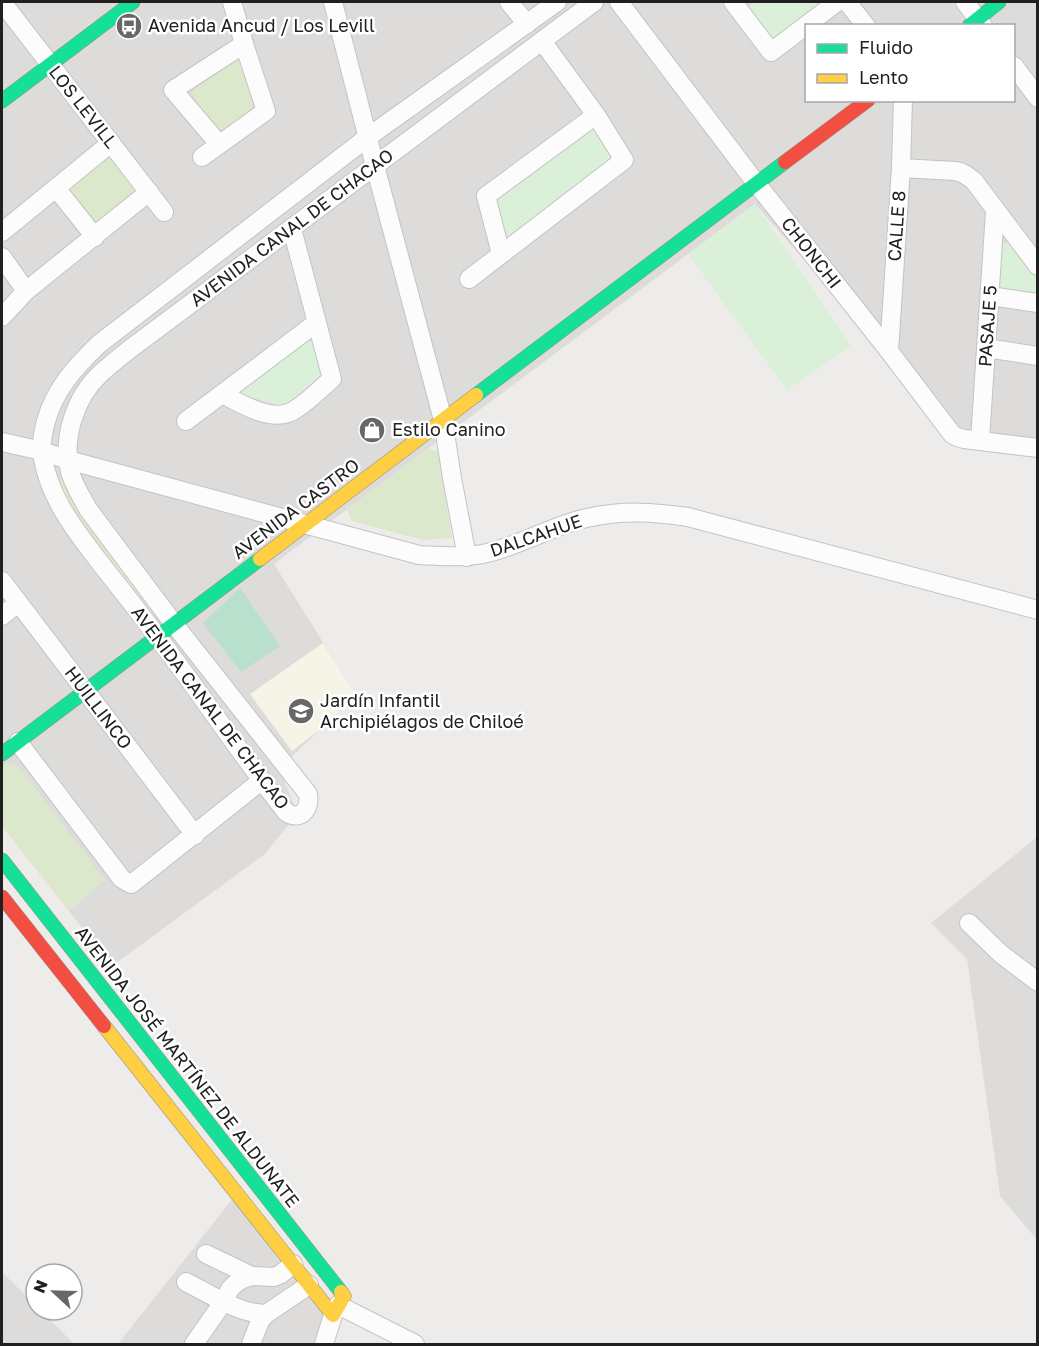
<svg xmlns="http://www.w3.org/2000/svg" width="1039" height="1346" font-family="'Golos Text',sans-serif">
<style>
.residential{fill:#dddcdb;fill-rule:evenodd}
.education{fill:#f6f4e7}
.grass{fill:#dce8cc}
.park{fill:#daf0d8}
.pitch{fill:#b9e0cd}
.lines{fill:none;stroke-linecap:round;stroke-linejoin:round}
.street-casing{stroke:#c4c3c2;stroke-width:20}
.fast-casing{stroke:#969683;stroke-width:15}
.slow-casing{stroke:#969683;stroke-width:15}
.jam-casing{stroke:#969683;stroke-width:15}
.street{stroke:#fcfcfc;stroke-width:18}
.fast{stroke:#16e098;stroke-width:14}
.slow{stroke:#ffcf43;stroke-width:14}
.jam{stroke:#f24e42;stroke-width:14}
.labels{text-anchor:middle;stroke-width:5;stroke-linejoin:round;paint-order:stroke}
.poi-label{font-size:18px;fill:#202020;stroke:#fff;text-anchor:start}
.street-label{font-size:18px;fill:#202020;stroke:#fff}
</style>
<rect width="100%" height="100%" fill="#eeecea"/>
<!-- residential -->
<g class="residential">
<path d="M2 2H1037V444L957 434 755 204 274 564 356 695 280 768 297 814 265 854 112 966 2 826ZM806 26H1014V100H806Z"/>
<path d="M1037 837V1240L1000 1196 967 959 931 923Z"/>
<path d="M237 1193 333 1315 323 1344H118Z"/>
<path d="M2 1272 36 1306V1310H40L74 1344H2Z"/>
</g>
<!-- education -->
<path class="education" d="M323 643 356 695 323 727 292 751 250 694Z"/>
<!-- grass -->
<g class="grass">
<path d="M234 59H240L255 101C252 113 232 128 221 130 212 126 198 108 194 98 192 94 193 93 195 89Z"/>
<path d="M111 158 139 190 96 225 69 190V187L105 159Z"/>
<path d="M429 448 438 452 452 538 423 540 351 521 347 509Z"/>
<path d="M61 480H66L158 615 157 616 151 615 71 511 59 484Z"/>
<path d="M7 763 19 767 105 880 69 911 2 826V767Z"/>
</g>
<!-- park -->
<g class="park">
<path d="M754 2H826L772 41 749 9 751 4Z"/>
<path d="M595 126 617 156 508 239 505 238 494 200Z"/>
<path d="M755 204 851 346 787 390 688 254Z"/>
<path d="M1011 242 1037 276V298L1001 294 996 285 1000 245Z"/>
<path d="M312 340 323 371 322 379 290 404 282 406 243 395 241 388 244 385 307 342Z"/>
</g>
<!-- pitch -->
<path class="pitch" d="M240 588 280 646 241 672 203 623Z"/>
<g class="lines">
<defs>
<g id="street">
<path d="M2 2 164 212"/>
<path d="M333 2 375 166 443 420 452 478 467 557"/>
<path d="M509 2 527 24"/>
<path d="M557 2 368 137 99 344C75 367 55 389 46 421 43 432 41 442 42 453 48 497 75 530 101 564 120 588 139 612 157 636 201 694 241 755 286 812 300 822 311 809 308 794L174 624 88 509C82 498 75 487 71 475 61 441 74 398 101 373 110 365 120 357 130 349L594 2"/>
<path d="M619 2 756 183 889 351 952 434 957 437 964 439 1038 448"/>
<path d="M733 2 771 52 837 2"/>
<path d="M847 2 866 26"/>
<path d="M965 2 983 26"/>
<path d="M1014 66 1038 98"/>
<path d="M219 144 173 90 244 44"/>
<path d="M202 157 266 111 244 44 232 2"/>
<path d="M901 168 955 171C963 172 968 176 974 181L1038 266"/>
<path d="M56 188 95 237"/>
<path d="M2 232 111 143"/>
<path d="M501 254 486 196 596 115"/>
<path d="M2 257 26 291"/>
<path d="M469 279 624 160 596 115 542 41"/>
<path d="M990 296 1038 303"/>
<path d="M2 317 26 291 149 192"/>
<path d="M986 348 1038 356"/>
<path d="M889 351 901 168 903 100"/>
<path d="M222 394C242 404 274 425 296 409 309 401 320 389 332 379L292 229"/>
<path d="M186 421 316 323"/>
<path d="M980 440 995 211"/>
<path d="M2 442 42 451 68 460 419 555C442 556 465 558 487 553 522 545 553 525 587 518 622 510 654 512 688 517L1038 610"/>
<path d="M2 581 195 835"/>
<path d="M2 616 18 603"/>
<path d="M18 742 122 879 131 884 134 882 261 781"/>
<path d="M969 923 1001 954 1038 982"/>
<path d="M206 1254 252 1276"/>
<path d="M186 1282C210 1294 239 1314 266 1314"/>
<path d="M338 1305 415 1344"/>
<path d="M194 1344 224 1301 230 1289 236 1283 243 1279 252 1276 274 1277 281 1274 293 1264"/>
<path d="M251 1344 260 1321 266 1314 309 1285"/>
<path d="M324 1344 333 1315"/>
</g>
<g id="fast">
<path d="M969 26 999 2"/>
<path d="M2 101 133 2"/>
<path d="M476 395 785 162"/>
<path d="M2 754 260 559"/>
<path d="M2 860 341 1292"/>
</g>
<g id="slow">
<path d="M260 559 476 395"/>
<path d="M104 1026 333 1315 344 1296 341 1292"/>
</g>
<g id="jam">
<path d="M785 162 868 100"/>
<path d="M2 897 104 1026"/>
</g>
</defs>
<!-- street casing -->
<use href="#street" class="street-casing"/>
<!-- fast casing -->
<use href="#fast" class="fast-casing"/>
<!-- slow casing -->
<use href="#slow" class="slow-casing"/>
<!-- jam casing -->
<use href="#jam" class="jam-casing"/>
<!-- street -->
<use href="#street" class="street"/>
<!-- fast -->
<use href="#fast" class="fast"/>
<!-- slow -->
<use href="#slow" class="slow"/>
<!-- jam -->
<use href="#jam" class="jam"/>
</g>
<!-- icons -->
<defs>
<symbol id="bus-disc" viewBox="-11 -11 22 22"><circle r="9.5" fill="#686767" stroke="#fff"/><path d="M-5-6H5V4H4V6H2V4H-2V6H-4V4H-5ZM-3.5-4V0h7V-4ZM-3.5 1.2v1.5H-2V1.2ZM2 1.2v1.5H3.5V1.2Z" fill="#fff"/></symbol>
<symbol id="shop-disc" viewBox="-11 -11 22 22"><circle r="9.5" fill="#686767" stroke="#fff"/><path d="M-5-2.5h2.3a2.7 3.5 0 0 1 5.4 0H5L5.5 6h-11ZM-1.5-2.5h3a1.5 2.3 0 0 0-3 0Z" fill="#fff"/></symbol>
<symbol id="school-disc" viewBox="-11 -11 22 22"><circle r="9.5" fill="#686767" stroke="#fff"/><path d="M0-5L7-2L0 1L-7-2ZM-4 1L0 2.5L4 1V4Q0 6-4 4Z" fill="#fff"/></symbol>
</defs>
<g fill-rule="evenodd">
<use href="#bus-disc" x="114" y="11" width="30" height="30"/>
<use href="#shop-disc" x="357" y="415" width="30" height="30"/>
<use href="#school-disc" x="286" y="696" width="30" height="30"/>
</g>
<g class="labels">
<!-- poi labels -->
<g class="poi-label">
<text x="148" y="32">Avenida Ancud / Los Levill</text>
<text x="392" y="436">Estilo Canino</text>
<text x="320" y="707">Jardín Infantil<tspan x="320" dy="21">Archipiélagos de Chiloé</tspan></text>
</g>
<!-- street labels -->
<g class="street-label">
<text transform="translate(83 107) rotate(52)" y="6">LOS LEVILL</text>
<text transform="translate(897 226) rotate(-86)" y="6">CALLE 8</text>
<text transform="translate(292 228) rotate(-37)" y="6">AVENIDA CANAL DE CHACAO</text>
<text transform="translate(811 253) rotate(52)" y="6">CHONCHI</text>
<text transform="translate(988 326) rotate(-86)" y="6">PASAJE 5</text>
<text transform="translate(296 509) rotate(-37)" y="6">AVENIDA CASTRO</text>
<text transform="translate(536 536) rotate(-19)" y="6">DALCAHUE</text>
<text transform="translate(98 708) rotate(53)" y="6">HUILLINCO</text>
<text transform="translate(210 708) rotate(53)" y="6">AVENIDA CANAL DE CHACAO</text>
<text transform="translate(187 1067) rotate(52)" y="6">AVENIDA JOSÉ MARTÍNEZ DE ALDUNATE</text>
</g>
</g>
<!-- border -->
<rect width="1039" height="1346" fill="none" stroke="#202020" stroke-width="6"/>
<!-- legend -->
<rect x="805" y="24" width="210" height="78" fill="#ffffff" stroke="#a6a6a6" stroke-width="1.5"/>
<rect x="817" y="44" width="30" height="9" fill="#16e098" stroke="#a6a6a6" stroke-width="1.5"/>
<text x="859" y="54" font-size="18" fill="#202020">Fluido</text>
<rect x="817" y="74" width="30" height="9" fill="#ffcf43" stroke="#a6a6a6" stroke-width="1.5"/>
<text x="859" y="84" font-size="18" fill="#202020">Lento</text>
<!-- north arrow -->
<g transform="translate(54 1292) rotate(292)"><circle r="28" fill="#ffffff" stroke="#a6a6a6" stroke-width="1.5"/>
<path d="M0-4.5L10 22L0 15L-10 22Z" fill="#686767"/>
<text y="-9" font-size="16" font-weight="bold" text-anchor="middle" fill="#202020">N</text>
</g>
</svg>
